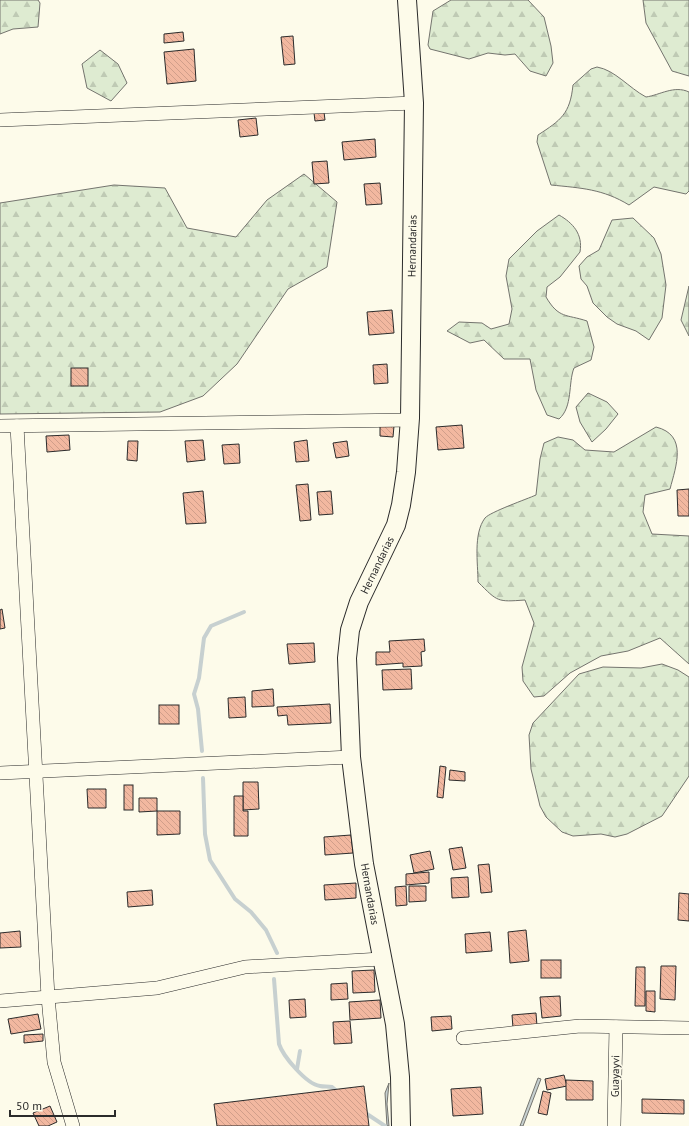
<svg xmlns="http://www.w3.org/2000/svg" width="689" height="1126" font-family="'PT Sans',sans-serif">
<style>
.forest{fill:url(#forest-firs);stroke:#74746e}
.water{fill:#c7d0d0;stroke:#74746e}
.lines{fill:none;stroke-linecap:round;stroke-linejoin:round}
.stream{stroke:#c7d0d0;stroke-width:4}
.building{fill:url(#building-back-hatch);stroke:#2b2b2b}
.street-casing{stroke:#2b2b2b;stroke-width:14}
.secondary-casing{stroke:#2b2b2b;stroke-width:20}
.street{stroke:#fdfbea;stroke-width:13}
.secondary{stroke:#fdfbea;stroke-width:18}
.labels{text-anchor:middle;stroke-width:3;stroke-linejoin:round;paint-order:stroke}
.street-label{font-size:11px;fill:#2b2b2b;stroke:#fdfbea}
</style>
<defs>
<pattern id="forest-firs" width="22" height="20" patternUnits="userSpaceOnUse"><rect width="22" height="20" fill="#deebd1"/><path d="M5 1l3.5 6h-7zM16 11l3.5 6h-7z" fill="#bfcab4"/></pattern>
<pattern id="building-back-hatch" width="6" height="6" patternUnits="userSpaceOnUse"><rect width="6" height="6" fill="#f2b8a0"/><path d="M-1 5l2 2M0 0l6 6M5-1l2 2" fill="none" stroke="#d09e8a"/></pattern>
</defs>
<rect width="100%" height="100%" fill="#fdfbea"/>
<!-- forest -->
<g class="forest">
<path d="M0 0H38L40 3 38 27 13 29 0 34Z"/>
<path d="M451 0H528L544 17 551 46 553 63 546 76 530 71 515 54 505 55 488 53 469 59 430 49 428 45 433 11Z"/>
<path d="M643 0H689V76L672 71 646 23Z"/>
<path d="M100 50 118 64 127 83 111 101 87 88 82 64Z"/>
<path d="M597 67C615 70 629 88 646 97 660 95 674 85 689 92V191L686 194 654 187 629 205C603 189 581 188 551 185L537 142 538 135C561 120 570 114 573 85L591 69Z"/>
<path d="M304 174 337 202 327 267 288 289 237 364 203 396 160 412 0 414V203L114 185 165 188 187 228 236 237 267 200Z"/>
<path d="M559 215C573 223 583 234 580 252L560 277 547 287 546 297C559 319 566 314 587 321L594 347 591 360 574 368C568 383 573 407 559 419L547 415 536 390 530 359H504L484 340 470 343 447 331 459 322 482 323 491 329 509 324 512 309 506 276 509 259 537 231Z"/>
<path d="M633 218 654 238 661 254 666 285 662 318 649 340 636 331 617 324 607 317 593 303 587 286 581 279 579 266 587 257 599 250 612 220Z"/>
<path d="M689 286V336L681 320Z"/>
<path d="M588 393 607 402 618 414 606 429 592 442 580 422 576 407Z"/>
<path d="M656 427C688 435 676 466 670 489L645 495 643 512 652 534 689 536V664L660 638 628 651 601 656 570 673 544 696 534 697 523 681 522 667 534 623 525 600C497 602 498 602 478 582 478 563 473 534 485 518 490 512 527 499 536 495L540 459 544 443 558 437 573 440 585 450 614 452Z"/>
<path d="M662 664 678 670 689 677V776L662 816 627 834 615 837 601 834 573 836 562 832 546 817 540 806 531 769 529 735 533 723 579 674 603 667 641 668Z"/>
</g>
<!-- water -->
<g class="water">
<path d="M538 1078 541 1079 523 1126H520Z"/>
<path d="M389 1083 387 1104 389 1126H387L385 1093Z"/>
</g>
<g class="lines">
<!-- stream -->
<g class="stream">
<path d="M202 751 198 709 194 694 199 678 204 638 211 626 244 612"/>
<path d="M203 778 205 834 210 860 235 899 251 912 266 930 277 953"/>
<path d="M274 979 279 1044C283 1056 306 1084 320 1086 324 1087 328 1086 332 1087L338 1092"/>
<path d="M297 1069 300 1051"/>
<path d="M364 1112 385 1126"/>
</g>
</g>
<!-- building -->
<g class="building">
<path d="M183 32 184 41 164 43V34Z"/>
<path d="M293 36 295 64 284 65 281 37Z"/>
<path d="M194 49 196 81 167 84 164 52Z"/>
<path d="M324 112 325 120 315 121 314 113Z"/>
<path d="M256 118 258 135 240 137 238 120Z"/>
<path d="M375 139 376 157 344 160 342 142Z"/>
<path d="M327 161 329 183 314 184 312 162Z"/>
<path d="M380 183 382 204 366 205 364 184Z"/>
<path d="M392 310 394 333 369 335 367 312Z"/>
<path d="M387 364 388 383 374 384 373 365Z"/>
<rect x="71" y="368" width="17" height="18"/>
<path d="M462 425 464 448 438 450 436 427Z"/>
<path d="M380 426H394L393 437 380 436Z"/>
<path d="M69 435 70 450 47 452 46 436Z"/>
<path d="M203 440 205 460 187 462 185 441Z"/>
<path d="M307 440 309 461 296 462 294 442Z"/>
<path d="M128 441H138L137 461 127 460Z"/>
<path d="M347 441 349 456 336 458 333 443Z"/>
<path d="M239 444 240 463 224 464 222 445Z"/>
<path d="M308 484 311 520 300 521 296 485Z"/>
<path d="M689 489V516H678L677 490Z"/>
<path d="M203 491 206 523 186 524 183 493Z"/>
<path d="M331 491 333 514 319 515 317 492Z"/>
<path d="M2 609 5 628 0 629V610Z"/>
<path d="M424 639 425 651 421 652 422 666 403 667V663L376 665V652H390L389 641Z"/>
<path d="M314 643 315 662 289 664 287 644Z"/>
<path d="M411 669 412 689 383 690 382 670Z"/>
<path d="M273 689 274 706 252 707V691Z"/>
<path d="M245 697 246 717 229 718 228 698Z"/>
<path d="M330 704 331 723 288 725 287 715 278 716 277 707Z"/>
<rect x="159" y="705" width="20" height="19"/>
<path d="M440 766 446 767 443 798 437 797Z"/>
<path d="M450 770 465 772V781L449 780Z"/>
<path d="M243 782H258L259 809 243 810Z"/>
<rect x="124" y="785" width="9" height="25"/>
<path d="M87 789H106V808H88Z"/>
<path d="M234 796H243V811H248V836H234Z"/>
<path d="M139 798H157V811L139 812Z"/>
<path d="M157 811H180V834L157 835Z"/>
<path d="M351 835 353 853 325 855 324 837Z"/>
<path d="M462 847 466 868 453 870 449 849Z"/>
<path d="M430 851 434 869 414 873 410 855Z"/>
<path d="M489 864 492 892 481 893 478 865Z"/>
<path d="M429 872V883L406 885V874Z"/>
<path d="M468 877 469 897 452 898 451 878Z"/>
<path d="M356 883V898L325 900 324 885Z"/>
<path d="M406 886 407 905 396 906 395 887Z"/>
<path d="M409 886H426V901L409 902Z"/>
<path d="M152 890 153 905 128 907 127 892Z"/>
<path d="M679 893 689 894V921L678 920Z"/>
<path d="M526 930 529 961 510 963 508 932Z"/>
<path d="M20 931 21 947 0 948V933Z"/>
<path d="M490 932 492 951 466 953 465 934Z"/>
<rect x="541" y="960" width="20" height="18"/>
<path d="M661 966H676L675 1000 660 999Z"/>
<path d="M636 967H645V1006H635Z"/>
<path d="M374 970 375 992 353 993 352 971Z"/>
<path d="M347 983 348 999 331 1000V984Z"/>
<path d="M646 991H655V1012L646 1011Z"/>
<path d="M560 996 561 1016 542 1018 540 997Z"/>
<path d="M305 999 306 1017 290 1018 289 1000Z"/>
<path d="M380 1000 381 1018 350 1020 349 1002Z"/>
<path d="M536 1013 537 1026 513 1028 512 1015Z"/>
<path d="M38 1014 41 1029 11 1034 8 1019Z"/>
<path d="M451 1016 452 1029 432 1031 431 1017Z"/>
<path d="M350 1021 352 1043 334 1044 333 1022Z"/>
<path d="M43 1034V1041L24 1043V1035Z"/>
<path d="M564 1075 567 1086 547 1090 545 1079Z"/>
<path d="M566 1080 593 1081V1100H566Z"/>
<path d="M364 1086 369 1126H217L214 1104Z"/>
<path d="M481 1087 483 1114 453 1116 451 1089Z"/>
<path d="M543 1091 551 1093 547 1115 538 1113Z"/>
<path d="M642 1099 684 1100V1114L642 1113Z"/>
<path d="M50 1106 57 1122 48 1126H39L33 1113Z"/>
</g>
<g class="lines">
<defs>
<g id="street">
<path d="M0 120 414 103"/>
<path d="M0 426 410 420"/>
<path d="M17 426 48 997 54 1062 73 1126"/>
<path d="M0 773 351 757"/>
<path d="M0 1001 157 988 245 967 381 959"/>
<path d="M463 1038 580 1026 689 1028"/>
<path d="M614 1126 616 1027"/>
</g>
<path id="secondary" d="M401 1126 400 1077 395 1024 364 864 351 757 347 658 350 630 359 602 396 525 401 505 406 472 410 418 414 103 407 0"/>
</defs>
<!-- street casing -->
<use href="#street" class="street-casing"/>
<!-- secondary casing -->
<use href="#secondary" class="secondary-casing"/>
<!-- street -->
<use href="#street" class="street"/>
<!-- secondary -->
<use href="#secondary" class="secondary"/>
</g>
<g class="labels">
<!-- street labels -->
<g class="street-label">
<text transform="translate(412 246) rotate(-89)" y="4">Hernandarias</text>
<text transform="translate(377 565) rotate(-64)" y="4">Hernandarias</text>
<text transform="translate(370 894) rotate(80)" y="4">Hernandarias</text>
<text transform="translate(615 1076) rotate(-89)" y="4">Guayayvi</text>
</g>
</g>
<!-- scale -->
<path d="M10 1110v6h105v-6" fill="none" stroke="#2b2b2b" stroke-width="2"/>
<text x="16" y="1110" font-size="12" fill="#2b2b2b" stroke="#fdfbea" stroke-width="3" paint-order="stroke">50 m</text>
</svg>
